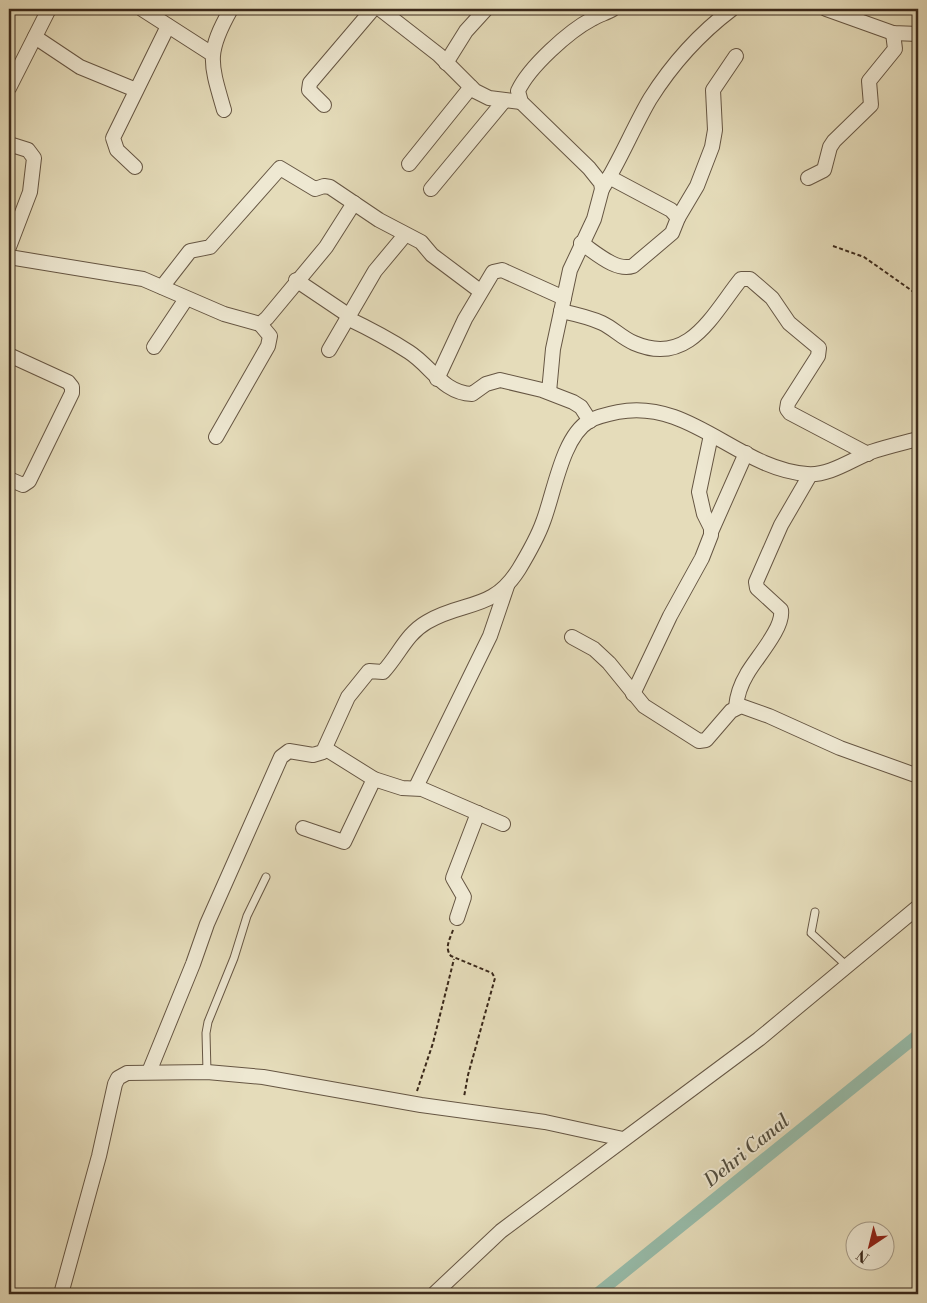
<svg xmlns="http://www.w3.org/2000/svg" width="927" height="1303" font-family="'Libre Bodoni',serif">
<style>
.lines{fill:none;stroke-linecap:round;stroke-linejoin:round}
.canal{stroke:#97bcaa;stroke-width:12}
.lane-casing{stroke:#665643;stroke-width:9}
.street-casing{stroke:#665643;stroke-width:16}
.path{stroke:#3b291b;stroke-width:2;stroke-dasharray:4 2.5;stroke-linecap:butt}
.lane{stroke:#eee8d2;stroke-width:7}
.street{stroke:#eee8d2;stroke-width:14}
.labels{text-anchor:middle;stroke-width:4;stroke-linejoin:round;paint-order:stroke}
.water-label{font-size:19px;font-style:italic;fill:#524e3f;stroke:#eee8d2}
</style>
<rect width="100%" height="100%" fill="#e5dcba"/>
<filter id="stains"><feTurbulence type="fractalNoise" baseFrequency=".004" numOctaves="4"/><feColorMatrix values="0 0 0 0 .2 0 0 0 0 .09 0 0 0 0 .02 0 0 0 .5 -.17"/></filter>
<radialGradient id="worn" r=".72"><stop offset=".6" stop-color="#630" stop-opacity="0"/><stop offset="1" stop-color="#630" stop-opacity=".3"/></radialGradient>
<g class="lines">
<!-- canal -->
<path class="canal" d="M597 1294 918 1035"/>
<defs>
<g id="lane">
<path d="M815 912 811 933 847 966"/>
<path d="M207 1072 206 1033 208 1022 234 958 247 916 266 877"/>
<path d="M918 1213V1212"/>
</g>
<g id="street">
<path d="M142 9 212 54"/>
<path d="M380 9 439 55 475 91 489 98 521 102"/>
<path d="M826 9 893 33 918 34"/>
<path d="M35 37 80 67 136 90"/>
<path d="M446 63 466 31 486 9"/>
<path d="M9 88 49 9"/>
<path d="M324 105 309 90 310 83 373 9"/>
<path d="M224 110C210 62 206 53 231 9"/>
<path d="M9 144 28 150 34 158 30 192 9 247"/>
<path d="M409 164 471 87"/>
<path d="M135 167 117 150 113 138 168 26"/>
<path d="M808 178 824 170 830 147 834 141 871 105 869 81 895 49 893 33"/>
<path d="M431 189 504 101"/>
<path d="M602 189C620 161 633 128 650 99 672 64 699 34 732 9"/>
<path d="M678 218 697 186 712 147 715 130 713 90 736 56"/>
<path d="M581 243C595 252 616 272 633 266L672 233 678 218 671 210 609 177"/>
<path d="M9 257 143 279 224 314 260 324 267 318 326 247 354 203"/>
<path d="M296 280 348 315"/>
<path d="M162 287 190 251 210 247 280 168 315 189 324 186 330 187 379 220 421 242 432 255 480 291"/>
<path d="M561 311C575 314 589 317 602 323 613 328 622 338 634 343 689 367 712 315 741 279H750L772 298 789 323 819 348 818 356 788 403 787 409 790 413 868 454"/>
<path d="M347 318C368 328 389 339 409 352 431 366 443 393 472 394L486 384 500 380 542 390 573 402 581 407 590 421"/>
<path d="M154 347 186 299"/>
<path d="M329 350 375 271 405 235"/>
<path d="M9 355 68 382 72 387V393L29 481 23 485 9 479"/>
<path d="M437 379 465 319 493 272 502 270 564 298"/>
<path d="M549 392 553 349 570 270 594 219 602 189 601 183 589 168 521 102 518 91C529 67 569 31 592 19 599 15 606 13 613 9"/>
<path d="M216 437 268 346 270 336 260 324"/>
<path d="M711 532 746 453"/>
<path d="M572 637 594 649 609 663 644 706 699 741 706 740 731 711 741 706 769 716 840 748 918 776"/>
<path d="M633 694 670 616 702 558 711 535V528L704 514 699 492 711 435"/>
<path d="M736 707C737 695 741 684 747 674 756 658 784 628 781 610L757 588 756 582 781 525 810 475"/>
<path d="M326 749 374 779 402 788 422 789 503 824"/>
<path d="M416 787 490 636 507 586"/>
<path d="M303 828 344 842 374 779"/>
<path d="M457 918 464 897 453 878 478 813"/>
<path d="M149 1072 193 964 207 924 281 757 289 751 313 755 323 752 348 697 369 671 383 672C399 655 406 634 427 622 464 600 492 612 519 569 528 554 537 539 543 522 554 494 562 437 589 421 598 416 608 414 618 412 690 398 738 469 807 474 829 476 851 460 871 452 886 447 903 443 918 439"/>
<path d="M61 1294 99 1156 115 1084 118 1078 127 1073 207 1072 263 1077 421 1105 545 1122 623 1139"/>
<path d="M434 1294 501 1231 759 1039 918 907"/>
</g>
</defs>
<!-- lane casing -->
<use href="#lane" class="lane-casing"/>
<!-- street casing -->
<use href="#street" class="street-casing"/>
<!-- path -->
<g class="path">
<path d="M833 246 864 257 918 295"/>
<path d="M453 930C450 939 444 948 451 956L492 973 495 978 468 1075 464 1097"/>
<path d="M417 1091 433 1043 454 959"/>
</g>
<!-- lane -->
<use href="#lane" class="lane"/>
<!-- street -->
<use href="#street" class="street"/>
</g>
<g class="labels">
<!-- water labels -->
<g class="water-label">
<text transform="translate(746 1150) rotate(-39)" y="7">Dehri Canal</text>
</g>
</g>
<!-- margin -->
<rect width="927" height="1303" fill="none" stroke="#e5dcba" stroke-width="30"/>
<rect x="10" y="10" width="907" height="1283" fill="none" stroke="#3b291b" stroke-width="2.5"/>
<rect x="15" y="15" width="897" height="1273" fill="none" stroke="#3b291b"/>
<!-- north arrow -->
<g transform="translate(870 1246) rotate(215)"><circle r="24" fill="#eee8d2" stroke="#a69c89"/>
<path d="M0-4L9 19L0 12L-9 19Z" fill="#8f2418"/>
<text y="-8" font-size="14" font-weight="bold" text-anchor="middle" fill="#3b291b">N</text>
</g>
<rect width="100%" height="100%" filter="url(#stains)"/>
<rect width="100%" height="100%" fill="url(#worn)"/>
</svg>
